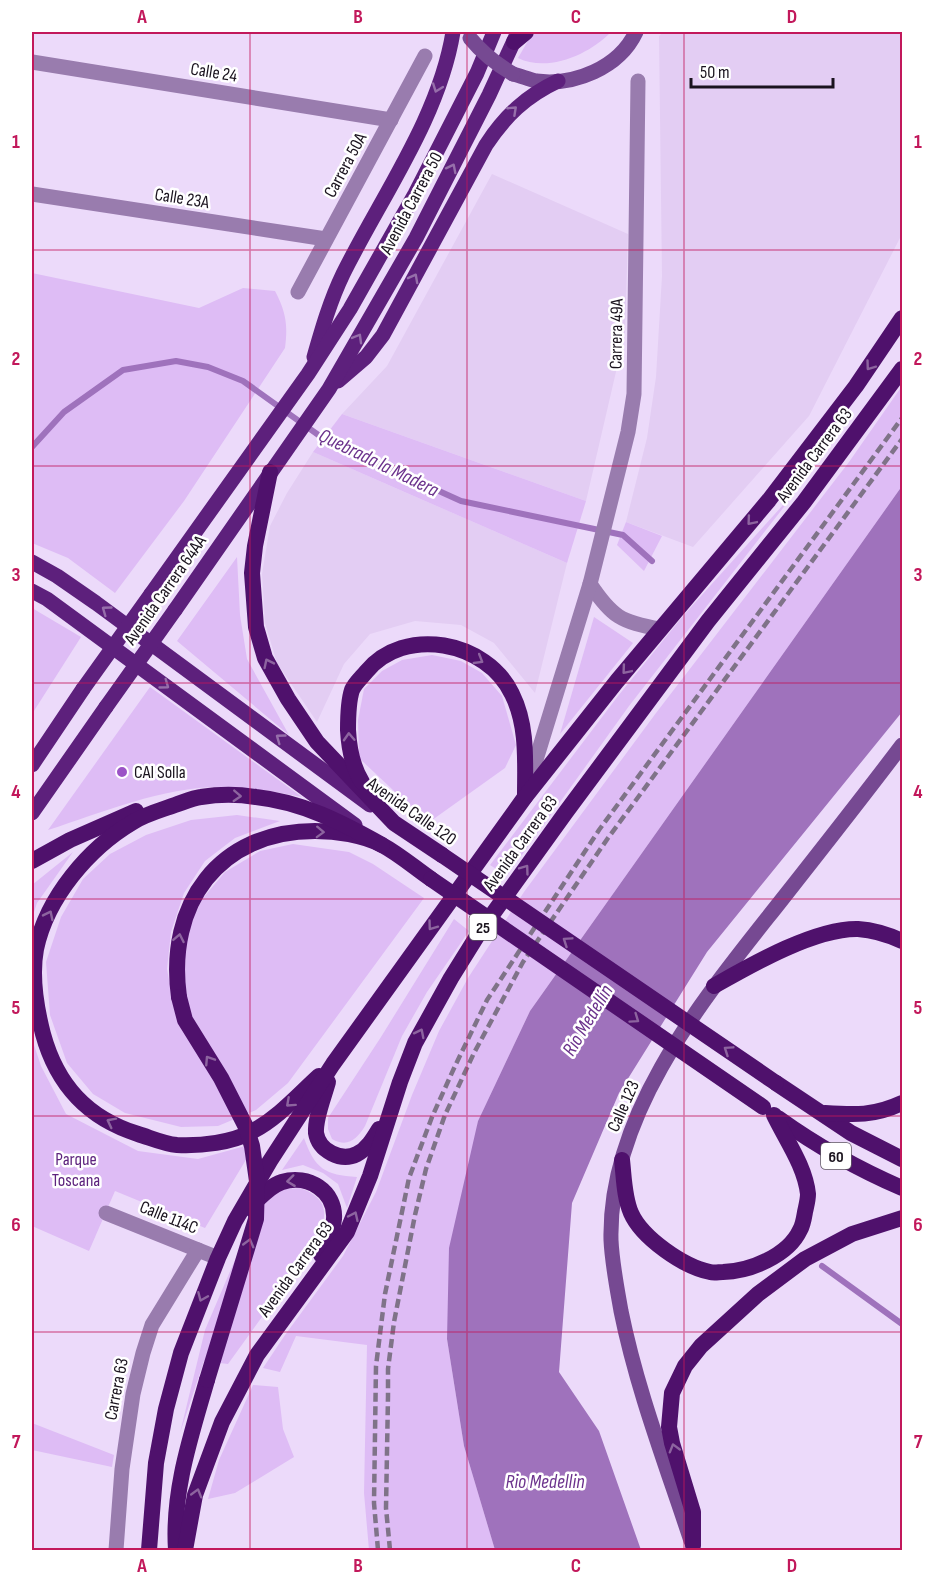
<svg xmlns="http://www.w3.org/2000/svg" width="934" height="1582" font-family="'Sofia Sans Condensed',sans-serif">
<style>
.built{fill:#e3cdf3}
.green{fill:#debcf5}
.water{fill:#9f72bc}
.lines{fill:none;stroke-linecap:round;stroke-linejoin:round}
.stream{stroke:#9f72bc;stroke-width:6}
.minor{stroke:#997cae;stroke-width:15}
.secondary{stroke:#764992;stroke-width:15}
.primary{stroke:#5d207c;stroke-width:15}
.trunk{stroke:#4f116c;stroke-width:16}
.rail{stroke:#7f7388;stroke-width:4.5;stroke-dasharray:9 4.5;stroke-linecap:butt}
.secondary-bridge{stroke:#764992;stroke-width:15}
.primary-bridge{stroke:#5d207c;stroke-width:15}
.trunk-bridge{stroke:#4f116c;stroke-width:16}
.oneway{stroke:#966eaa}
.oneway2{stroke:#8d649f}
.grid{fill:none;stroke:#c2185b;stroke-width:1.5;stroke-opacity:0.55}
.poi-dot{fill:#9b53c6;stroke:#fff;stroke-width:2}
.labels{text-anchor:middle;stroke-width:5;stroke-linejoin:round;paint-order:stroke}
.shield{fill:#fff;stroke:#5f5a62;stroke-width:1.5}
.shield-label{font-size:16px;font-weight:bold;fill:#1a131e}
.street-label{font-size:18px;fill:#1a131e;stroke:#fff}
.poi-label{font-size:18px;fill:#1a131e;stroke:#fff;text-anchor:start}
.park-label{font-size:18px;fill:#5e247e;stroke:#fff}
.water-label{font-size:20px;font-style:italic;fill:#6c338d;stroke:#fff}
.neatline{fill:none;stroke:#c2185b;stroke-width:2}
.grid-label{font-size:20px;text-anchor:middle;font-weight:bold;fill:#c2185b}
</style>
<rect width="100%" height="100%" fill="#ecdafa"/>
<!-- built -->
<g class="built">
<path d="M663 32H902V234L809 416 693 547 626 522 647 438 656 377 662 276 659 36Z"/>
<path d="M492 174 628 234 625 333 586 501 342 414 387 366Z"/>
<path d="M313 452 567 563 535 693 494 643 461 625 415 621 370 634 344 664 317 722 277 663 265 623 262 574 270 526 287 493Z"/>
</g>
<!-- green -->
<g class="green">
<path d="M536 32H611C590 54 548 73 518 58L529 39Z"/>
<path d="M32 273 199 308 243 288 275 291C286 312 288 325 285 348L184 501 115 593 68 558 32 543Z"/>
<path d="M902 386V486L530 1011 478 1121 447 1339 464 1446 495 1550H369L364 1493 367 1345 296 1336 280 1372 263 1368 285 1335 343 1256 376 1192 412 1095 439 1031 468 978 524 892 656 713 849 462Z"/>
<path d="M342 414 586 501 567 563 313 452Z"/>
<path d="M801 485 629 706 507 876 490 865 618 696 683 616Z"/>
<path d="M626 522 662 536 644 571 617 545Z"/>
<path d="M237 557 240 615 247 659 289 735 177 641Z"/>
<path d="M32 608 81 637 32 714Z"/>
<path d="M594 617 633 643 560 734Z"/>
<path d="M432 655 461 661 482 673 502 696 516 745 505 768 428 823 359 758 358 720 364 689 382 671 402 660Z"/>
<path d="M150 687 302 797C276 792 250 787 224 787 164 786 104 812 48 830Z"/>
<path d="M237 815 280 821 235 838 205 861 184 893 171 932 167 969 173 1001 183 965 189 925 203 898 225 872 260 851 293 844 349 852 373 864 424 898 288 1083 256 1110 218 1126 181 1127 125 1113 93 1094 67 1063 50 1015 46 962 61 917 83 879 110 854 146 835 191 820Z"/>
<path d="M73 852 37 903 32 918V885Z"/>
<path d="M454 919 469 931 427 992 402 1036 365 1126C357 1139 348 1148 332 1139L328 1129V1118L381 1037Z"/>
<path d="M32 1039 41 1066 66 1114 138 1151 198 1159 256 1143 205 1228 115 1191 89 1251 32 1226Z"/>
<path d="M304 1138C315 1169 325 1175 357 1177L347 1208 338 1184 323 1173 303 1165 282 1170Z"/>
<path d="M300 1188C334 1200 326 1221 313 1246L228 1364 204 1361 180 1433 205 1330 246 1234 267 1200 284 1189Z"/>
<path d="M253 1385 278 1387 283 1429 294 1457 235 1493 208 1499 219 1460Z"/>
<path d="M32 1423 114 1455 112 1467 32 1450Z"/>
</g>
<!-- water -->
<path class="water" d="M902 486V712L707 952 619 1093 572 1203 559 1372 599 1431 641 1550H495L464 1446 447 1339 449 1248 478 1121 530 1011Z"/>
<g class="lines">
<!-- stream -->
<g class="stream">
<path d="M32 447 64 412 123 370 176 361 208 367 243 381 324 439 461 501 623 535 652 561"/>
<path d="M822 1266 902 1324"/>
</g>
<!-- minor -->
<g class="minor">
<path d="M32 62 391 120"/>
<path d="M32 194 326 239"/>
<path d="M298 292 425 56"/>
<path d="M590 584C612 617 621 622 660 629"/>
<path d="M527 789 590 584 628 432 634 394 638 81"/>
<path d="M106 1213 218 1258"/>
<path d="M116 1550 122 1469 133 1394 143 1353 152 1325 198 1250"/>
</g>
<!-- secondary -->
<g class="secondary">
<path d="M513 74C521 76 528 79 536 81 574 86 619 68 636 32"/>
<path d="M691 1541C666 1465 637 1390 621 1311 617 1288 612 1263 611 1240 608 1112 705 997 780 902 821 850 862 798 902 745"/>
</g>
<!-- primary -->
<g class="primary">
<path d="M314 357C322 329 330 301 343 274 381 197 439 118 453 32"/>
<path d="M338 381 366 357 383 335 486 145C505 116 526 96 558 81"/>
<path d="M32 562 57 576 96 603 370 805"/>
<path d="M32 591 47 599 355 825"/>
<path d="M151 594 308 374 350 309 415 194 477 73 494 32"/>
<path d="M175 610 329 389 416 238 489 95 518 32"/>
<path d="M32 765 83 689"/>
<path d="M32 813 106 707"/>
</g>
<!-- trunk -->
<g class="trunk">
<path d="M514 42 526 32"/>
<path d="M270 472 255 546 252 573 256 627 265 658 288 699 317 742 394 823 442 855"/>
<path d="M362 782C352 766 349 749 348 730 348 717 348 702 352 690 355 683 362 677 366 672 404 625 487 641 512 694 528 726 525 762 525 797"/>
<path d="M32 861 70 840 136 811"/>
<path d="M714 986C751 965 815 928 858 929 874 930 889 935 902 941"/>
<path d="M179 997C166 904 219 831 315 831 336 831 363 835 382 845 399 854 415 868 431 879"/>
<path d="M319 1076C298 1095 278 1118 253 1131 232 1143 201 1146 177 1145 164 1144 151 1138 138 1134 87 1118 57 1085 43 1034 36 1007 31 976 36 949 47 897 89 848 133 822 146 814 161 810 175 805 184 802 193 798 201 797 219 794 238 794 256 797 302 802 341 822 382 845"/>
<path d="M328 1082C324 1097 315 1118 316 1133 319 1151 341 1162 357 1154 367 1149 373 1139 379 1129"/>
<path d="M776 1083 851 1133 902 1159"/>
<path d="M825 1113C855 1115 874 1116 902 1103"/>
<path d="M778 1118C817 1146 858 1169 902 1188"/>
<path d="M622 1160C624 1177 624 1197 631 1213 642 1238 684 1267 710 1272 714 1273 719 1272 723 1272 750 1271 788 1256 800 1230 803 1225 804 1218 805 1212 806 1207 808 1200 808 1194 805 1166 786 1140 774 1115"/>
<path d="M249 1208C259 1199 269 1186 282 1182 308 1174 336 1191 334 1219 333 1233 327 1243 321 1255"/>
<path d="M693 1546V1512L672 1443 669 1427 672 1393 685 1366 701 1346 758 1294 805 1259 852 1234 902 1218"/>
<path d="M149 1550 156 1463 166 1409 181 1353 218 1258 235 1221 270 1161 333 1064 525 797 617 681 769 500 856 386 902 318"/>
<path d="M176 1550C172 1491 191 1436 207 1380"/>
<path d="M185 1550 195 1495 222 1422 257 1355 347 1232 370 1176 400 1082 415 1043 451 978 479 933 566 812 708 621 804 502 902 369"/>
</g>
<!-- rail -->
<g class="rail">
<path d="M378 1550 374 1503 376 1366 385 1294 409 1178 432 1117 455 1066 487 1000 599 830 902 418"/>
<path d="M390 1550 386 1508 388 1396V1369L394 1322 415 1215 426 1169 445 1115 474 1053 523 962 608 838 902 439"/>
</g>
<!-- secondary-bridge -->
<path class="secondary-bridge" d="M470 38C483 54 496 64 513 74"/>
<!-- primary-bridge -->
<g class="primary-bridge">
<path d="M83 689 151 594"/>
<path d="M106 707 175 610"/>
</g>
<!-- trunk-bridge -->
<g class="trunk-bridge">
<path d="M442 855 776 1083"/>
<path d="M431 879 763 1107"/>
<path d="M179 997 185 1020 221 1078 246 1127 252 1146 257 1181 256 1219 207 1380"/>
</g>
</g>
<!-- one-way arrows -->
<defs><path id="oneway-chevron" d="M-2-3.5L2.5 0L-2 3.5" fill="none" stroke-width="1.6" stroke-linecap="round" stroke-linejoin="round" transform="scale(1.5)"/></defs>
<g class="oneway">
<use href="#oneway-chevron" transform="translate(437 88) rotate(110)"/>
<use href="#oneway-chevron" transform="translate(513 110) rotate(-43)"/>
<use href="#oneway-chevron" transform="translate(452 168) rotate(-63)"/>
<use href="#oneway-chevron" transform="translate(414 278) rotate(-62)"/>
<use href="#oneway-chevron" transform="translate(358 338) rotate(-60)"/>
<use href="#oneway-chevron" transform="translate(106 610) rotate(-144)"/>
<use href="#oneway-chevron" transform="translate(165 685) rotate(36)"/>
<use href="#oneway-chevron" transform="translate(280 738) rotate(-144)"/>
</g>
<g class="oneway2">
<use href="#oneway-chevron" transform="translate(870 366) rotate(126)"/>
<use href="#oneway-chevron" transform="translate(751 521) rotate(130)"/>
<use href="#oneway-chevron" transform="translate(479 660) rotate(31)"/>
<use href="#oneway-chevron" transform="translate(268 663) rotate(-116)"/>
<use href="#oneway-chevron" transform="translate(626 670) rotate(130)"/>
<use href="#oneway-chevron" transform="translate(349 737) rotate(-93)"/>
<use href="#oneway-chevron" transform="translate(237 796) rotate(3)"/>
<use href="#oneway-chevron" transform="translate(320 832) rotate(2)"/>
<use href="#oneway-chevron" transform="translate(525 869) rotate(-54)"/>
<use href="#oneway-chevron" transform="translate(49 915) rotate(-64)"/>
<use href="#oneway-chevron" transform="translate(432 926) rotate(126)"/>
<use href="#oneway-chevron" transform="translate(179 938) rotate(-79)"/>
<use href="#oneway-chevron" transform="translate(567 941) rotate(-146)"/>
<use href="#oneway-chevron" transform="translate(635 1019) rotate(35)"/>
<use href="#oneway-chevron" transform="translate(420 1033) rotate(-63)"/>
<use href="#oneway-chevron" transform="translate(728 1050) rotate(-146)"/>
<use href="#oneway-chevron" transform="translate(209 1060) rotate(-123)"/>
<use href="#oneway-chevron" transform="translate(290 1103) rotate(138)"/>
<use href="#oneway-chevron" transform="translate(111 1122) rotate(-153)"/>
<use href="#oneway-chevron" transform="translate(291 1181) rotate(173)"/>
<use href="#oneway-chevron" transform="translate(354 1216) rotate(-65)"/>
<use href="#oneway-chevron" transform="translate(249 1243) rotate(-75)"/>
<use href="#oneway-chevron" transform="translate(202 1297) rotate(113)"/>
<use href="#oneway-chevron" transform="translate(674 1448) rotate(-106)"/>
<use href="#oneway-chevron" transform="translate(197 1493) rotate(-74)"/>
</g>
<!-- grid -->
<path class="grid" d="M250 32V1550M467 32V1550M684 32V1550M32 250H902M32 466H902M32 683H902M32 899H902M32 1116H902M32 1332H902"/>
<!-- markers -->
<circle class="poi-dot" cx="122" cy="772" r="6"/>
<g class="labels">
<!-- shield labels -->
<g class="shield">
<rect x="469.5" y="914" width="27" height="26" rx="4.5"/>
<rect x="821" y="1143" width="30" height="26" rx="4.5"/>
</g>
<g class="shield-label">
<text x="483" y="933">25</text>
<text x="836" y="1162">60</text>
</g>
<!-- street labels -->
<g class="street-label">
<text transform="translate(214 72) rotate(9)" y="6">Calle 24</text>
<text transform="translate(345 165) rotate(-62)" y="6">Carrera 50A</text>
<text transform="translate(182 198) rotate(9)" y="6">Calle 23A</text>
<text transform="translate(411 203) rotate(-62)" y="6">Avenida Carrera 50</text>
<text transform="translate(616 334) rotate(-89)" y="6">Carrera 49A</text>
<text transform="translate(814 455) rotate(-53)" y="6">Avenida Carrera 63</text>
<text transform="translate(165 590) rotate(-55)" y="6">Avenida Carrera 64AA</text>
<text transform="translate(412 811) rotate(35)" y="6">Avenida Calle 120</text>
<text transform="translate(520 843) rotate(-54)" y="6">Avenida Carrera 63</text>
<text transform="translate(623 1106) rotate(-66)" y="6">Calle 123</text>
<text transform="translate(169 1217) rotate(22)" y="6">Calle 114C</text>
<text transform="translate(295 1269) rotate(-54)" y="6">Avenida Carrera 63</text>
<text transform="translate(116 1389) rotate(-79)" y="6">Carrera 63</text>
</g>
<!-- poi labels -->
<g class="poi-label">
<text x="134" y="778">CAI Solla</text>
</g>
<!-- park labels -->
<g class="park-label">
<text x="76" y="1165">Parque<tspan x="76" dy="21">Toscana</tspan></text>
</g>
<!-- water labels -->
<g class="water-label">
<text transform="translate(379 462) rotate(26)" y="7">Quebrada la Madera</text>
<text transform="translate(587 1020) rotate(-59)" y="7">Río Medellín</text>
<text x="545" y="1488">Rio Medellin</text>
</g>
</g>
<!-- border -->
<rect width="934" height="1582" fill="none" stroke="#ffffff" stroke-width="66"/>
<!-- scale -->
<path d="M691 78v9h142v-9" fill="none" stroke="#1a131e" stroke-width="3"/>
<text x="700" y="78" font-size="18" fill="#1a131e" stroke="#ffffff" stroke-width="4.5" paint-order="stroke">50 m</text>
<rect x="33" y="33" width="868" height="1516" class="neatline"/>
<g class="grid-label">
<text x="142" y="23">A</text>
<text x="358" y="23">B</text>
<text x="576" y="23">C</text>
<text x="792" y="23">D</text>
<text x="16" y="148">1</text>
<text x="918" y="148">1</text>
<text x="16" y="365">2</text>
<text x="918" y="365">2</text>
<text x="16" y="581">3</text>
<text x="918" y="581">3</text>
<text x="16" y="798">4</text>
<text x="918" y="798">4</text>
<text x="16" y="1014">5</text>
<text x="918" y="1014">5</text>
<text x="16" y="1231">6</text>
<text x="918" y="1231">6</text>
<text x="16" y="1448">7</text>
<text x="918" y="1448">7</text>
<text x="142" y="1572">A</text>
<text x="358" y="1572">B</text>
<text x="576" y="1572">C</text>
<text x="792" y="1572">D</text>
</g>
</svg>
